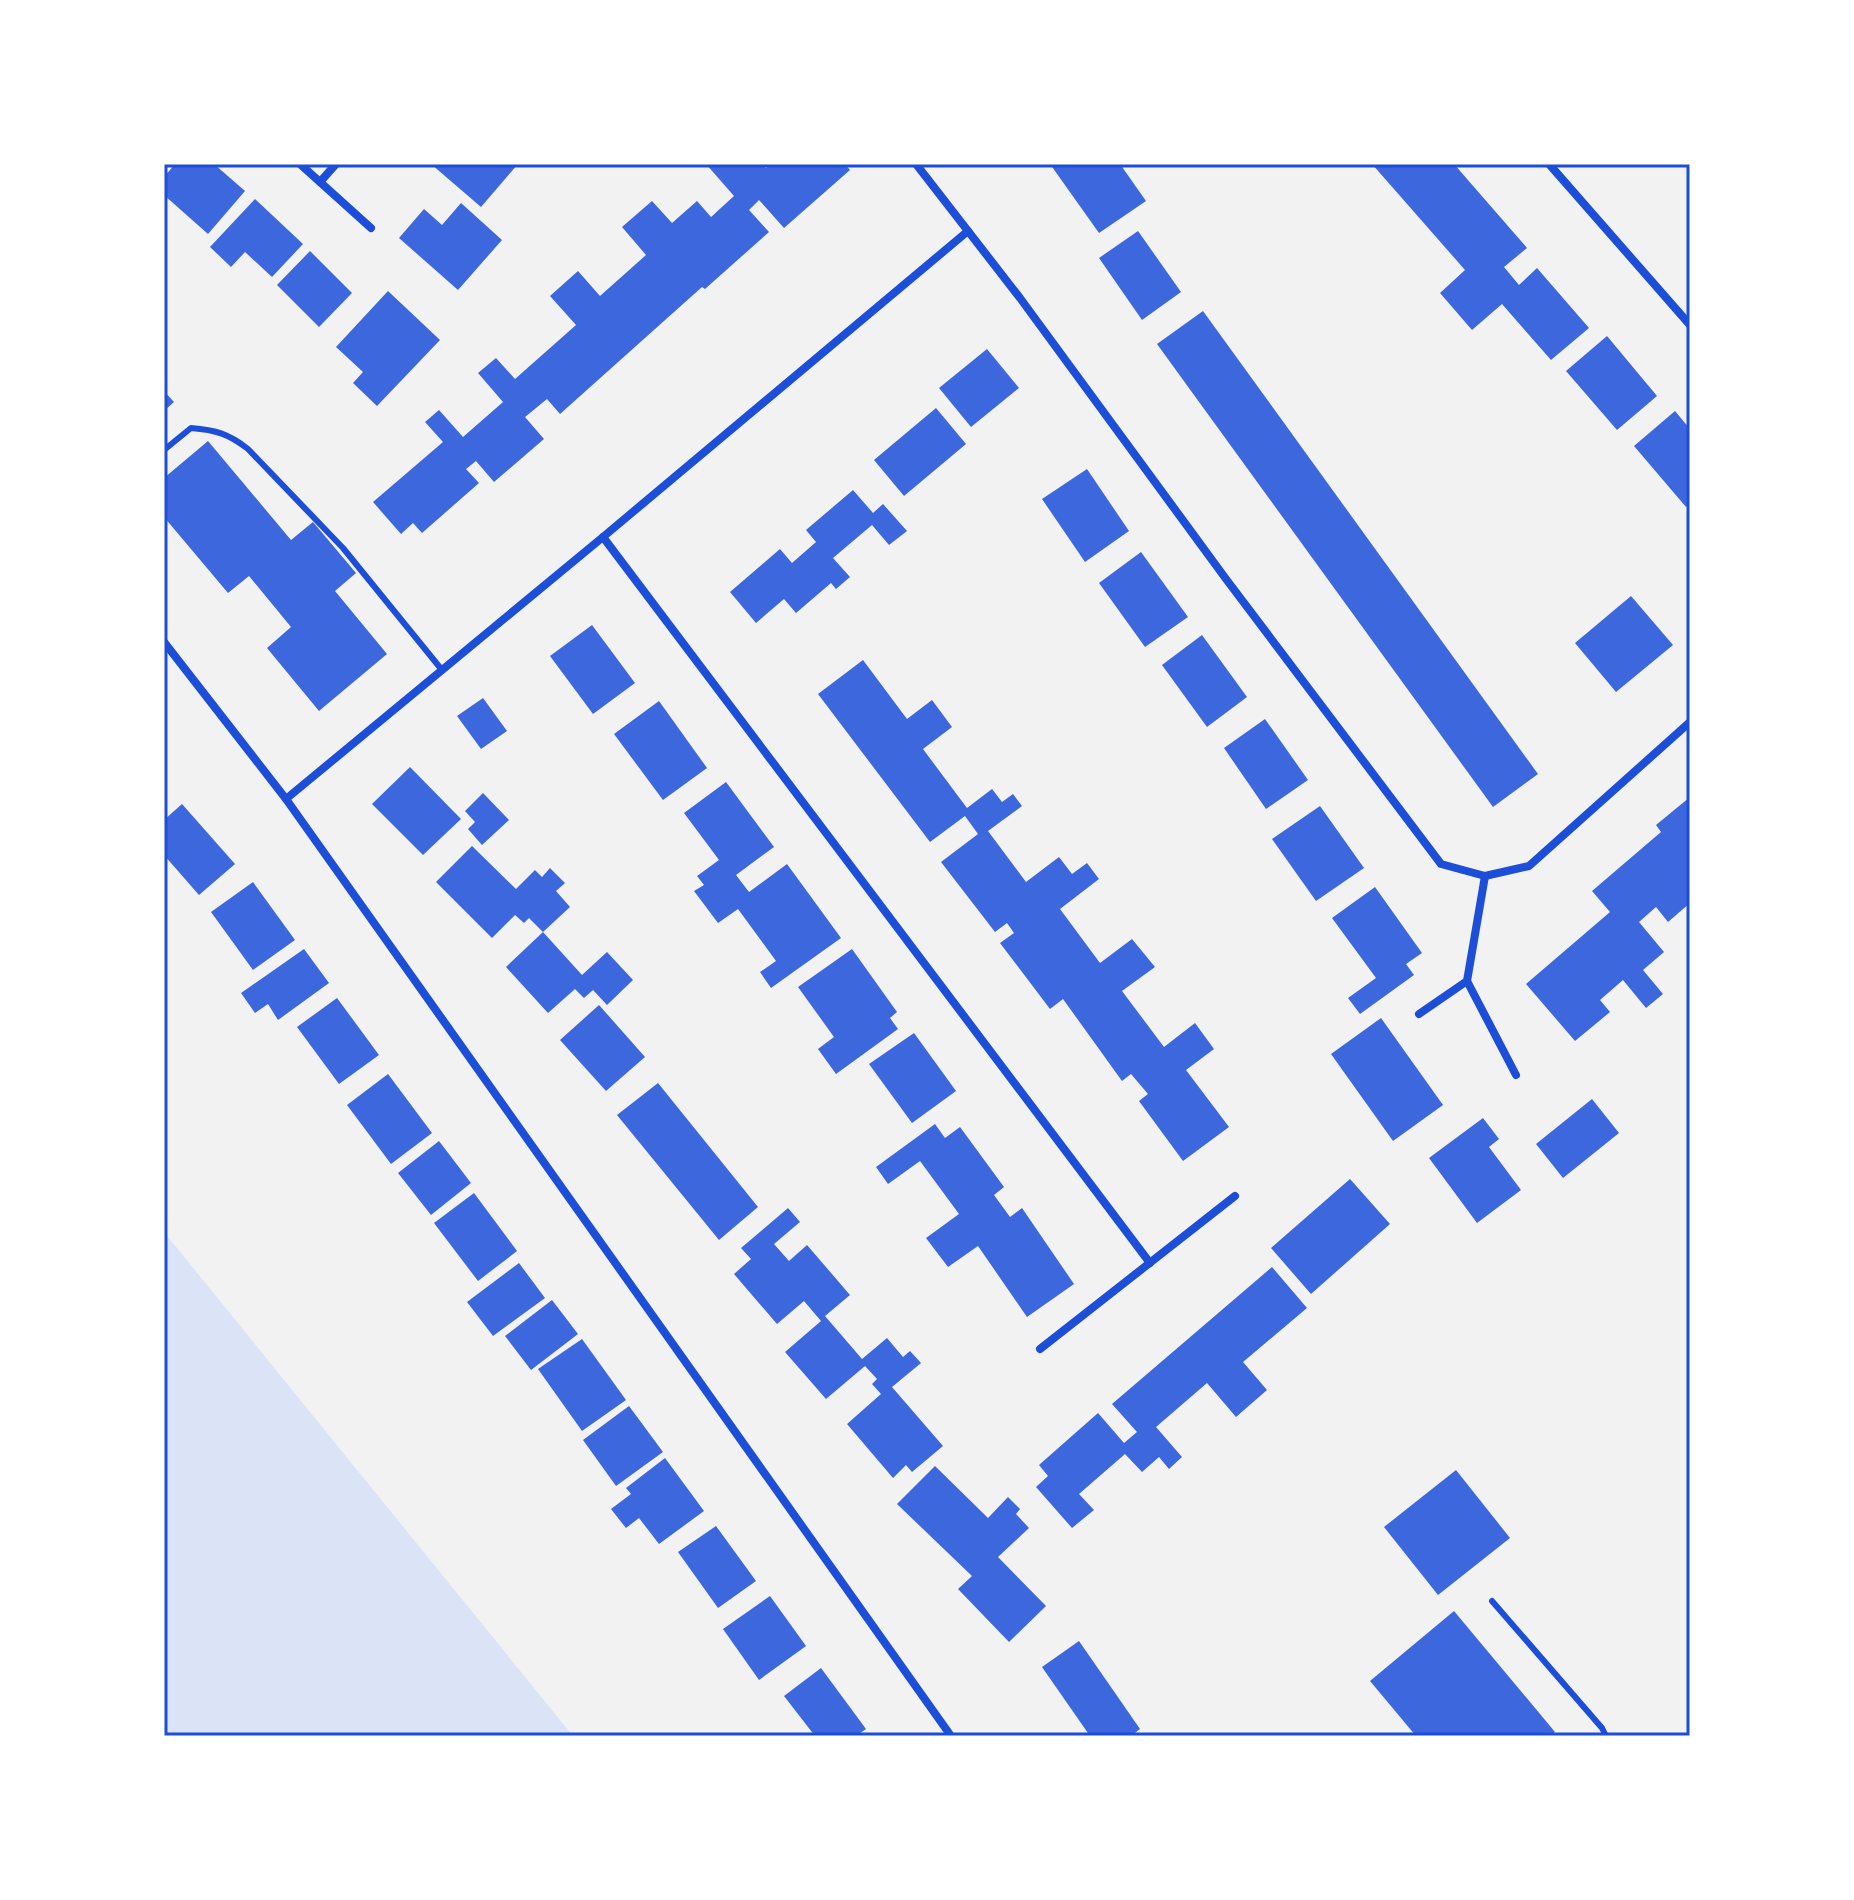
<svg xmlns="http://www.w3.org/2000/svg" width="1854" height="1900" font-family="Overpass,sans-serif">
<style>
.green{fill:#dbe4f7}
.building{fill:#3d67dc}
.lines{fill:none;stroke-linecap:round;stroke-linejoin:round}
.service{stroke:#1d4ed8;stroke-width:6}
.minor{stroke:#1d4ed8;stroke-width:8}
.neatline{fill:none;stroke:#1d4ed8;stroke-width:3}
</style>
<rect width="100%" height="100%" fill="#f2f2f2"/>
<!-- green -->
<path class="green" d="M164 1232 573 1736H164Z"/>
<!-- building -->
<g class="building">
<path d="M175 164H214L245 191 208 234 164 195V177Z"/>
<path d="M431 164H518L481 207Z"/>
<path d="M706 164H762L766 168 771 164H845L850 170 784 228 759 200 749 210 769 232 705 289 702 287 560 414 547 399 525 417 544 439 494 482 476 461 466 469 479 483 422 533 413 523 401 534 373 502 443 442 425 422 439 410 463 437 503 402 478 373 496 358 515 379 576 325 550 296 578 271 600 296 646 255 622 227 652 201 672 223 697 201 711 217 734 196Z"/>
<path d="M1050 164H1120L1146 201 1099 233Z"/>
<path d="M1372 164H1454L1527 248 1504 267 1519 285 1537 268 1589 328 1551 360 1502 304 1472 330 1440 293 1465 270Z"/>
<path d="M255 199 303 244 272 277 245 252 231 267 210 247Z"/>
<path d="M461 203 502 240 458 290 399 238 424 209 442 225Z"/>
<path d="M1138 231 1181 292 1142 320 1099 258Z"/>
<path d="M310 251 352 293 319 327 277 285Z"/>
<path d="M388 291 440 340 377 406 353 383 363 372 336 347Z"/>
<path d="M1203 311 1538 774 1493 807 1157 344Z"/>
<path d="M1607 336 1657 396 1617 430 1566 371Z"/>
<path d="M987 349 1019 388 971 427 939 388Z"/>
<path d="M164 391 174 402 164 411Z"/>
<path d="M936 408 966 444 904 496 874 460Z"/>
<path d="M1675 411 1690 429V503L1686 507 1634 446Z"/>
<path d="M208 441 291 540 313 522 356 573 335 591 387 654 319 711 267 648 291 627 249 576 228 593 164 517V478Z"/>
<path d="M1087 469 1129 531 1085 562 1042 499Z"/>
<path d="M853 490 873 513 883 504 907 531 889 545 872 525 833 558 850 577 836 589 831 583 796 613 784 599 756 623 730 592 780 549 792 563 816 542 806 530Z"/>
<path d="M1141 552 1188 617 1145 647 1099 583Z"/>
<path d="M1631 596 1673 645 1616 692 1575 643Z"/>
<path d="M592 625 635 683 593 714 550 656Z"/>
<path d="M1202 635 1247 697 1207 727 1162 665Z"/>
<path d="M863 660 907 719 932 700 952 727 923 749 967 808 992 789 1002 802 1013 794 1022 806 988 831 1026 882 1059 857 1072 874 1087 863 1099 879 1060 909 1100 963 1132 939 1155 967 1122 991 1164 1047 1195 1023 1214 1049 1186 1070 1229 1127 1183 1161 1139 1101 1148 1094 1131 1074 1122 1081 1063 999 1050 1009 1000 943 1014 933 1007 923 995 932 941 862 978 834 965 816 930 842 818 694Z"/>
<path d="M483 698 507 731 481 749 457 716Z"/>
<path d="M659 701 707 768 663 800 614 734Z"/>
<path d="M1265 719 1308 780 1266 809 1224 748Z"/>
<path d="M410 767 461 819 423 855 372 804Z"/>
<path d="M726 782 774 847 736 875 749 892 787 864 841 938 771 988 760 972 776 961 738 909 718 923 694 891 704 885 697 876 719 860 684 813Z"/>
<path d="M483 793 509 820 482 845 468 829 475 822 465 811Z"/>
<path d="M1690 797V903L1668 922 1656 907 1639 922 1664 952 1643 970 1663 994 1646 1008 1623 980 1600 1000 1610 1012 1575 1041 1526 984 1610 912 1592 891 1661 832 1656 825Z"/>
<path d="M182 804 235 864 199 895 164 855V820Z"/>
<path d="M1320 806 1364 868 1316 901 1272 839Z"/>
<path d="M472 846 516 889 535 870 542 877 550 868 565 883 556 891 570 907 543 932 529 918 524 923 515 915 492 938 436 882Z"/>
<path d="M253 882 295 940 253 970 211 912Z"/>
<path d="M1375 887 1422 953 1406 964 1414 975 1360 1014 1348 998 1376 978 1332 918Z"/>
<path d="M543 932 582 975 607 952 633 980 607 1005 593 990 584 998 575 989 548 1013 506 967Z"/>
<path d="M304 949 329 983 278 1020 268 1004 255 1013 241 993Z"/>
<path d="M852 949 897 1012 890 1018 898 1029 836 1074 818 1049 834 1037 798 987Z"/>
<path d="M337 998 379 1055 339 1084 297 1027Z"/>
<path d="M599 1005 645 1057 606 1091 560 1040Z"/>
<path d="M1381 1018 1443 1105 1393 1141 1331 1054Z"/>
<path d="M914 1033 956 1091 912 1123 869 1064Z"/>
<path d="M388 1074 432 1133 391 1164 347 1105Z"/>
<path d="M658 1083 758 1207 719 1240 617 1115Z"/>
<path d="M1592 1099 1619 1133 1563 1178 1536 1144Z"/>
<path d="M1483 1118 1499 1139 1489 1147 1521 1190 1477 1223 1429 1158Z"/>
<path d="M935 1124 945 1138 960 1127 1004 1187 994 1195 1010 1217 1022 1208 1074 1284 1027 1317 978 1246 948 1267 926 1238 959 1214 920 1161 888 1184 876 1167Z"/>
<path d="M439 1141 471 1183 431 1215 398 1173Z"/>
<path d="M1350 1179 1390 1224 1311 1294 1271 1248Z"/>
<path d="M474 1193 517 1251 478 1281 434 1223Z"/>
<path d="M788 1208 800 1222 774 1244 789 1261 807 1245 850 1295 825 1316 862 1359 887 1338 903 1357 910 1351 921 1363 892 1387 943 1446 912 1472 906 1465 893 1478 847 1424 881 1394 872 1384 877 1379 865 1366 826 1399 785 1352 821 1321 804 1301 777 1324 734 1274 751 1259 741 1248Z"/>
<path d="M519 1263 545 1298 493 1336 467 1302Z"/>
<path d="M1272 1267 1307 1308 1243 1362 1267 1390 1236 1417 1207 1383 1156 1427 1182 1457 1169 1469 1159 1457 1142 1472 1125 1454 1079 1494 1094 1510 1072 1528 1036 1487 1048 1476 1039 1465 1098 1413 1124 1443 1137 1432 1112 1404Z"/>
<path d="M552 1300 578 1334 531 1370 505 1336Z"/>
<path d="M582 1339 626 1400 582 1431 538 1369Z"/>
<path d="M629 1406 663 1452 616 1486 583 1440Z"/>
<path d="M665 1458 704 1511 659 1544 639 1518 626 1528 611 1509 631 1494 626 1488Z"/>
<path d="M935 1466 988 1518 1008 1497 1020 1509 1016 1514 1029 1528 998 1557 1046 1606 1009 1642 958 1589 972 1576 897 1504Z"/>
<path d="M1456 1470 1510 1538 1438 1595 1384 1527Z"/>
<path d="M716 1526 756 1581 718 1608 678 1552Z"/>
<path d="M770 1596 806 1646 759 1680 723 1629Z"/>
<path d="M1454 1611 1555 1732 1550 1736H1416L1370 1681Z"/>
<path d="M1079 1641 1140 1729 1131 1736H1090L1042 1667Z"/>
<path d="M821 1668 866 1729 856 1736H815L784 1696Z"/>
</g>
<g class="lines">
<!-- service -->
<g class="service">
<path d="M164 450 191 428C216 430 229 434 248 449L343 548 442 670"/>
<path d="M1492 1601 1602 1728 1606 1736"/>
</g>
<!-- minor -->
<g class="minor">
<path d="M300 164 371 228"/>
<path d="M916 164 1020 298 1226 579 1441 864 1485 876 1529 866 1690 722"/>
<path d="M1549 164 1690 325"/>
<path d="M320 182 336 164"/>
<path d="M603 537 1150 1263"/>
<path d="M164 642 286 799 951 1736"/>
<path d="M286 799 603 537 968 231"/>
<path d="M1485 876 1467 981 1516 1075"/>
<path d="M1419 1014 1467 981"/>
<path d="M1040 1349 1235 1196"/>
</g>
</g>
<!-- border -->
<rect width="1854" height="1900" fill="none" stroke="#ffffff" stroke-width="332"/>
<rect x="166" y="166" width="1522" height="1568" class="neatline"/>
</svg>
